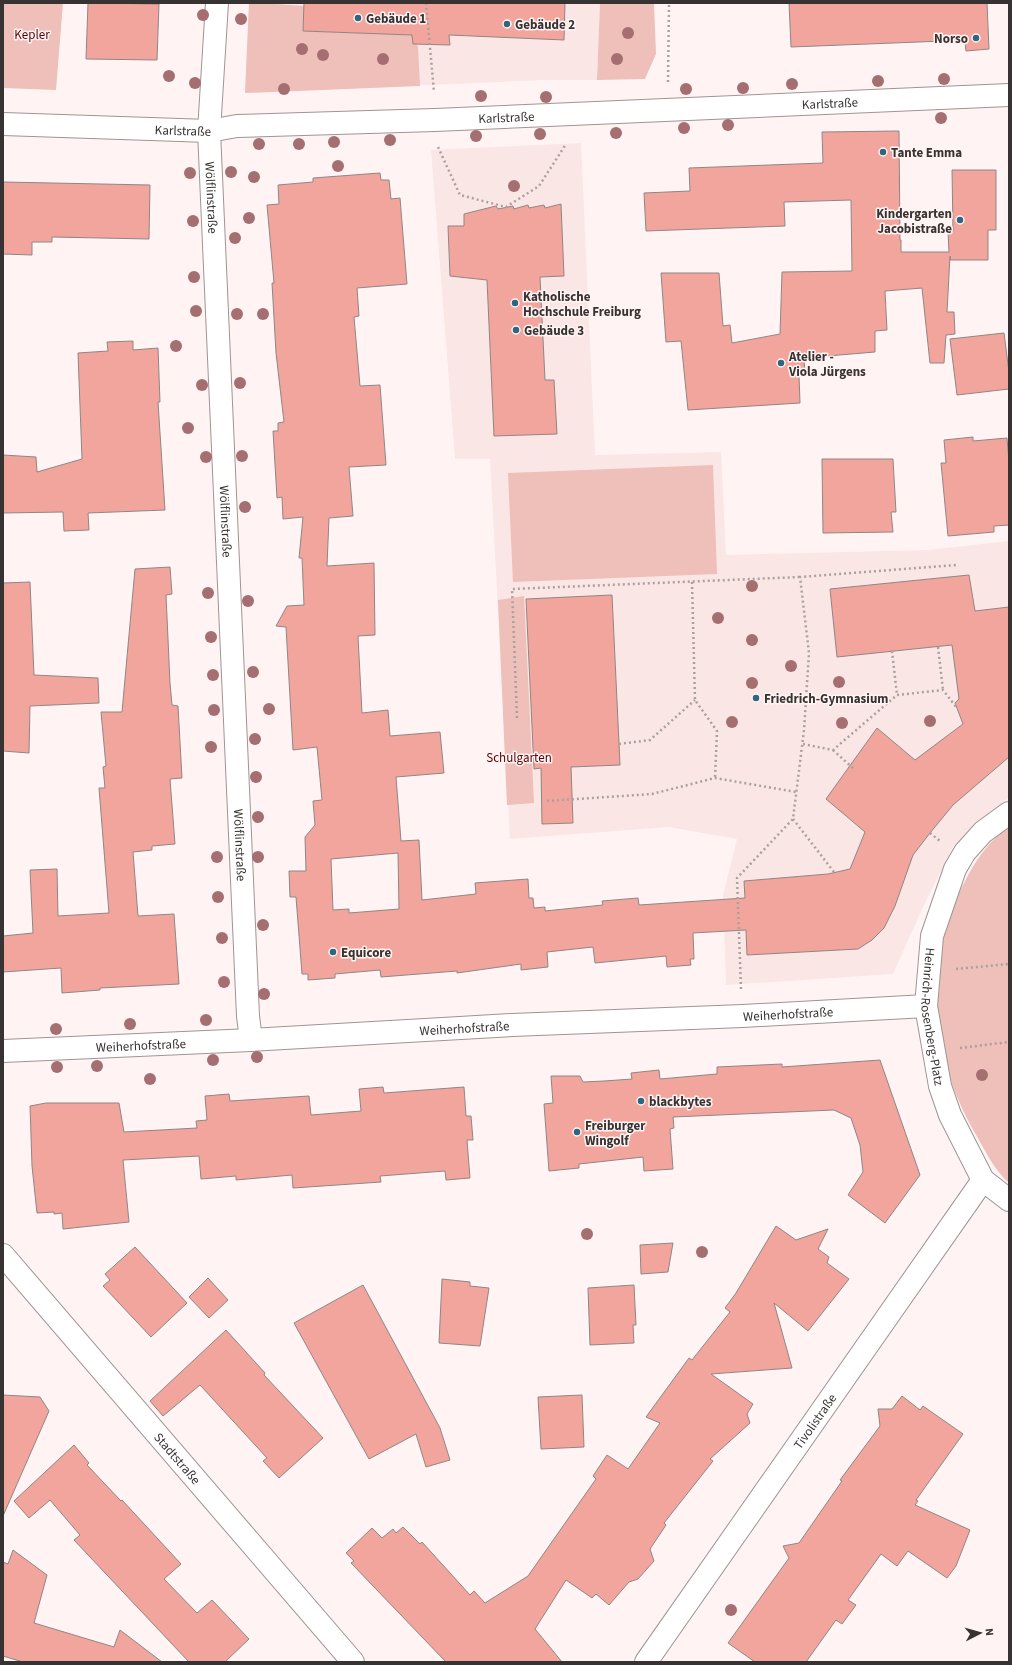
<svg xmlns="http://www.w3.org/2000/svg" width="1012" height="1665" font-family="'Source Sans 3',sans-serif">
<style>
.built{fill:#fae6e4}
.green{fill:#efbfb9}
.building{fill:#f1a59c;stroke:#908685;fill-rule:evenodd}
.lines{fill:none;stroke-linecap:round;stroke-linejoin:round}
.minor-casing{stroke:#9e9593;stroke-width:24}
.path{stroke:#a9a1a0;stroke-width:2.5;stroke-dasharray:2 3;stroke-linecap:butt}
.minor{stroke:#fff;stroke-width:22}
.tree{fill:#a56e71}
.poi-dot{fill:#2e6580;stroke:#fff4f3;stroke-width:1.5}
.labels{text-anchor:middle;stroke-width:3;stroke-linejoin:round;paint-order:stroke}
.poi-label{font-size:13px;font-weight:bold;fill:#373332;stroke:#fff4f3;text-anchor:start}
.park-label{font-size:13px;fill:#5c0006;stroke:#fff4f3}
.street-label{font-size:13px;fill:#373332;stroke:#fff4f3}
</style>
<rect width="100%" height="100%" fill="#fff4f3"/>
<!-- built -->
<g class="built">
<path d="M249 3H600L597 80H542L245 93Z"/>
<path d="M581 143 595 455 721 452 726 555 928 550 1009 541V797L953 847 923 907 893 974 726 985 723 895 737 839 669 827 510 839 490 459H455L431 150Z"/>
</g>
<!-- green -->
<g class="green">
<path d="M3 3H63L56 90 3 88Z"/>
<path d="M249 3H275V4L304 6 303 31 412 35 418 47 420 86 245 93Z"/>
<path d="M600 3H654L656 54 645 79 597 80Z"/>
<path d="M713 465 717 574 513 582 508 473Z"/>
<path d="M524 596 534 803 507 805 498 600Z"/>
<path d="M1009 826V1183C994 1170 985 1150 975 1133 947 1083 937 1043 937 986 937 975 935 963 937 952 941 928 952 906 963 885 974 863 988 841 1009 826Z"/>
</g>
<!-- building -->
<g class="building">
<path d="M88 3 159 4 157 60 86 59Z"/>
<path d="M304 3H565L564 40 449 35 450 45 413 44 412 35 303 31Z"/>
<path d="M789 3H987L989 49 966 51 965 42 944 43V41L791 47Z"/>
<path d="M899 131 900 240H901V252H949L948 231H953L952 170H996V230H988V260H950V256L947 312H954L955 334 946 335 944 363H930L922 288 885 291 887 330 875 331V352L804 358 805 374 799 375 800 403 688 410 681 341 666 342 661 273H719L723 326 730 325 732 343 780 334 782 272 852 271 851 200 784 202 785 226 646 231 644 193 690 191 689 168 823 163 822 132Z"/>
<path d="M380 173 381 180H389L391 199 400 198 407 284 357 288 359 316 354 317 360 386 380 385 386 465 349 467 353 516 329 518 327 566 374 563 375 635 358 636 362 713 388 710 390 736 440 732 444 773 396 777 401 841 419 840 422 900 476 894 475 883 528 879 529 898H533L534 908 545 907V911L603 905 602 901 638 898 639 905 745 898 744 881 828 874 850 869 865 832 826 799 877 728 915 760 963 724 955 703 959 699 952 645 837 657 830 589 969 575 975 611 1009 607V757L953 805 930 833 913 855 895 906 884 928 872 940 858 949 747 955 746 930 693 933 694 959H690L691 965 667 967 666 956 595 963 593 947 547 952 548 967 521 970V964L457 973V971L381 977 380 970 335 974V978L308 980V974H302L296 897H290L289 871H306L305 837 315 825 313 801 322 800 317 747 293 750 286 627 276 626 287 606 304 605 302 558H299L303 517 283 519 282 497 277 498 273 431H278V423L284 422 276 353 272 283H274L267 205 279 204 278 185 313 182V178ZM398 853 399 909 349 913V909L333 910 331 859Z"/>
<path d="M3 182 150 185 149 239 52 237V242H32V255L3 254Z"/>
<path d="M561 204 564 276 540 277 545 380H554L557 434 494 436 487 280 450 276 448 226H464V214L496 206 498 209 513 206 514 209 528 205 529 208 544 205 545 208Z"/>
<path d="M1004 333 1009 372V389L957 395 950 339Z"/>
<path d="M133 341V350L158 348 160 402H158L165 510 88 513 89 530 64 531 63 512 3 513V455L36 457 37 472 82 459 78 353 108 351 107 342Z"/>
<path d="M973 437V441L1007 438 1009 462V525L994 526V532L948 536 941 463H946L944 440Z"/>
<path d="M822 459H893L896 512H891L893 532 823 533Z"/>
<path d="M170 567 172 594 166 595 170 683 172 705 178 706 182 778 170 779 175 844 152 846V850L133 852 138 916 174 914 179 984 100 988V990L62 993 61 968 3 972V936L33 933 30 870 57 869 58 916 109 913 99 788H105L103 767 106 766 101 712H122L135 569Z"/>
<path d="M30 582 34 675 98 678 99 703 30 706 29 753 3 751V583Z"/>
<path d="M612 595 620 765 571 767 573 823 542 824 541 768 534 769 526 599Z"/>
<path d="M880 1060 920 1175 885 1223 848 1195 863 1172 860 1145 851 1118 834 1110 673 1117 674 1128 670 1129 673 1169 644 1171 643 1157 579 1164V1168L549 1171 544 1104 553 1103 551 1076H580L583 1082 604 1081 632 1079 631 1073 659 1070 660 1079 717 1074V1067L782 1064V1067Z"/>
<path d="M383 1087 384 1093 464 1087 466 1116H471L473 1140H467L470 1178 446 1180 445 1171 380 1176 381 1182 293 1188 292 1175 236 1180V1176L201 1179 199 1156 123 1160 129 1222 63 1229 62 1213 54 1214V1212L37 1213 32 1166 30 1106 46 1103H119L124 1132 197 1128 196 1121 207 1120 205 1096 229 1094 230 1101 309 1096 311 1115 361 1111 359 1089Z"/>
<path d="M776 1226 796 1240 828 1229 818 1249 829 1257 827 1263 849 1279 808 1331 774 1303 792 1368 711 1374 753 1404 747 1414 750 1423 710 1459 713 1461 664 1523 666 1525 650 1549 654 1561 638 1579 629 1582 609 1605 596 1594 592 1598 566 1580 535 1629 562 1662H446L351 1563 354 1561 346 1553 372 1528 382 1538 393 1529 396 1533 403 1527 420 1544 422 1542 470 1595 474 1591 485 1603 528 1576 596 1479 593 1476 607 1455 628 1469 660 1423 646 1417 689 1358 692 1360 730 1312 725 1308 736 1293Z"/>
<path d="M673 1243 668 1272 641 1274 640 1245Z"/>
<path d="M135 1247 187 1303 151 1337 103 1286 110 1280 105 1274Z"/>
<path d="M208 1278 228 1300 209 1318 189 1297Z"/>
<path d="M442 1279 470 1282V1286L489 1288 480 1346 439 1343Z"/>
<path d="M363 1285 440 1428 450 1460 426 1467 416 1434 369 1459 294 1323Z"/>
<path d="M634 1285 636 1325H633L634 1343 590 1345 588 1288Z"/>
<path d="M226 1330 265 1373 264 1375 323 1438 279 1478 263 1461 267 1458 200 1385 163 1416 150 1401Z"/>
<path d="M3 1395 40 1397 49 1411 3 1516Z"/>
<path d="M582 1395 584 1447 541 1449 538 1397Z"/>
<path d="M902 1396 920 1410 923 1406 963 1434 916 1500 918 1501 915 1505 970 1530 956 1566 947 1578 908 1551 897 1566 881 1554 848 1600 856 1605 842 1624 836 1620 806 1662H755L728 1643 789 1558 783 1546 799 1543 842 1481 840 1480 880 1426 878 1409H892Z"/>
<path d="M74 1445 89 1463 87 1465 121 1501 122 1500 181 1564 164 1579 197 1613 212 1600 249 1639 225 1662H189L74 1540 80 1535 50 1500 29 1518 14 1501Z"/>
<path d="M13 1550 47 1575 34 1623 114 1647 120 1630 162 1662H23L3 1656V1562L8 1564Z"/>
</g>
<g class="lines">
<defs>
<g id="minor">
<path id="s1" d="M217 3 209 131 248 1016 251 1040"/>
<path id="s2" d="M3 124 209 131 237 126 435 120 1009 95"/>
<path id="s3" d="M1009 813 983 832 965 852 955 869 932 936 926 1006 940 1086 950 1115 983 1180 1009 1200"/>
<path id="s4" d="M3 1051 251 1040 512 1025 743 1016 926 1006"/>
<path id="s5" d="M3 1255 353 1662"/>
<path id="s6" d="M646 1662 983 1180"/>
</g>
</defs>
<!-- minor casing -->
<use href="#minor" class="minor-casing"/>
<!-- path -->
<g class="path">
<path d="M426 3 434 92"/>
<path d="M668 82 669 3"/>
<path d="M438 147 460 195 506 207 539 186 566 144"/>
<path d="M692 582 695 700 717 731 715 778"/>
<path d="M938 647 943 690"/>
<path d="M892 651 897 695"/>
<path d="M517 718 512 589 800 577"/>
<path d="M619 744 650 740 695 700"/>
<path d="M803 744 833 750 897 695 943 690 957 708"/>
<path d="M833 750 855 770"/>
<path d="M547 801 652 794 715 778 796 792"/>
<path d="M793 819 834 872"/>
<path d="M930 833 940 841"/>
<path d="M956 969 1009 964"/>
<path d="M741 989 737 878 793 819 804 730 809 653 800 577 956 565"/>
<path d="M960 1048 1009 1042"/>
</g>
<!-- minor -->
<use href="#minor" class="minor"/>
</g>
<!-- trees -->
<g class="tree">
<circle cx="203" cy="15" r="6"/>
<circle cx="241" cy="19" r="6"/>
<circle cx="628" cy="33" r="6"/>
<circle cx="302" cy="49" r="6"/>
<circle cx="323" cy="55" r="6"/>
<circle cx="383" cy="59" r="6"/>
<circle cx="617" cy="59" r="6"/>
<circle cx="169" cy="76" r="6"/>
<circle cx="944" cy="79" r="6"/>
<circle cx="878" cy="81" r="6"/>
<circle cx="195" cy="83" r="6"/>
<circle cx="792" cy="84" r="6"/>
<circle cx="743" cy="88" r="6"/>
<circle cx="284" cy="89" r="6"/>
<circle cx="686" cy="89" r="6"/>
<circle cx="481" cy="96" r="6"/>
<circle cx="546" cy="97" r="6"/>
<circle cx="941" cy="118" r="6"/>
<circle cx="728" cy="125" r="6"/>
<circle cx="684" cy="128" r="6"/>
<circle cx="616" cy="133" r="6"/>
<circle cx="540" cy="134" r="6"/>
<circle cx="476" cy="136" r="6"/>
<circle cx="390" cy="140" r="6"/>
<circle cx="334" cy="142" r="6"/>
<circle cx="259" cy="144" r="6"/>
<circle cx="299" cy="144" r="6"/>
<circle cx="338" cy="166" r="6"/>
<circle cx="231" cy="172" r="6"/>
<circle cx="190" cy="173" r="6"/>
<circle cx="254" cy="177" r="6"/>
<circle cx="514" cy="186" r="6"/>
<circle cx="249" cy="218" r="6"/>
<circle cx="193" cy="221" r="6"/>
<circle cx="235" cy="238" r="6"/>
<circle cx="194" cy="277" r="6"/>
<circle cx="196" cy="311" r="6"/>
<circle cx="237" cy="314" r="6"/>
<circle cx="263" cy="314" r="6"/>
<circle cx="176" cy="346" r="6"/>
<circle cx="240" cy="383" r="6"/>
<circle cx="202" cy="385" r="6"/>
<circle cx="188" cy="428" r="6"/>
<circle cx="242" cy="456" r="6"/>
<circle cx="206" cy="457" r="6"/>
<circle cx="245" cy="507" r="6"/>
<circle cx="752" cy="586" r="6"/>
<circle cx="208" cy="593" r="6"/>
<circle cx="248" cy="601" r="6"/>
<circle cx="718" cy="618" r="6"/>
<circle cx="211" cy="637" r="6"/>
<circle cx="752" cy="640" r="6"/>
<circle cx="791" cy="666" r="6"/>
<circle cx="253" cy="672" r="6"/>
<circle cx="213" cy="675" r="6"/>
<circle cx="839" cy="682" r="6"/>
<circle cx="752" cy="683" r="6"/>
<circle cx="269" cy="709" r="6"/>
<circle cx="214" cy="710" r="6"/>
<circle cx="930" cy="721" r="6"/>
<circle cx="732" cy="722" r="6"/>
<circle cx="842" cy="723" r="6"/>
<circle cx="255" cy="739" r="6"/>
<circle cx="211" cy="747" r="6"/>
<circle cx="256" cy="777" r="6"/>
<circle cx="258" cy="817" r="6"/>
<circle cx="217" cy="857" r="6"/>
<circle cx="258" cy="857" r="6"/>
<circle cx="218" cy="897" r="6"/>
<circle cx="263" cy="925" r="6"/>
<circle cx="222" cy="938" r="6"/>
<circle cx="224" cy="982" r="6"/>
<circle cx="264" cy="994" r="6"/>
<circle cx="206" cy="1020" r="6"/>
<circle cx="130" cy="1024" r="6"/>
<circle cx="56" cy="1029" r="6"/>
<circle cx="257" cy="1057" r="6"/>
<circle cx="213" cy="1060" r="6"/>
<circle cx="97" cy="1066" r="6"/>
<circle cx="57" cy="1067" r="6"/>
<circle cx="982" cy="1075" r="6"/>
<circle cx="150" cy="1079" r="6"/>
<circle cx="587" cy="1234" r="6"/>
<circle cx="702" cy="1252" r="6"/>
<circle cx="731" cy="1610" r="6"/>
</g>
<!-- markers -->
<g class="poi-dot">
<circle cx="358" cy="18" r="4"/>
<circle cx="507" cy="24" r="4"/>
<circle cx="976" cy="38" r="4"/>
<circle cx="883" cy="152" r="4"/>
<circle cx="960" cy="220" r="4"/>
<circle cx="515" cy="303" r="4"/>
<circle cx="516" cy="330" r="4"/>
<circle cx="781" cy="363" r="4"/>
<circle cx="756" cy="698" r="4"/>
<circle cx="333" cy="952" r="4"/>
<circle cx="641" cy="1101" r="4"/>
<circle cx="577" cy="1132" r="4"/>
</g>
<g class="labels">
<!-- poi labels -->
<g class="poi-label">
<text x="366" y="23">Gebäude 1</text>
<text x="515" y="29">Gebäude 2</text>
<text x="968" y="43" text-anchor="end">Norso</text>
<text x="891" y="157">Tante Emma</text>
<text x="952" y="218" text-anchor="end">Kindergarten<tspan x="952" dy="15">Jacobistraße</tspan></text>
<text x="523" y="301">Katholische<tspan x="523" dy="15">Hochschule Freiburg</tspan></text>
<text x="524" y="335">Gebäude 3</text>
<text x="789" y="361">Atelier -<tspan x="789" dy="15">Viola Jürgens</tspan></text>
<text x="764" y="703">Friedrich-Gymnasium</text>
<text x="341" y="957">Equicore</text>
<text x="649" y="1106">blackbytes</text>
<text x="585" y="1130">Freiburger<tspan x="585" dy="15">Wingolf</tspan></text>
</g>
<!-- park labels -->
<g class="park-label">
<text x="32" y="39">Kepler</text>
<text x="519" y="762">Schulgarten</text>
</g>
<!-- street labels -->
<g class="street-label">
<text dy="5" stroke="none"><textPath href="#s2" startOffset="828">Karlstraße</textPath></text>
<text dy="5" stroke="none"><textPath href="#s2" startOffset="504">Karlstraße</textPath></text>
<text dy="5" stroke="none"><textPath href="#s2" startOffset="180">Karlstraße</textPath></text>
<text dy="5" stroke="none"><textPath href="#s1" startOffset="195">Wölflinstraße</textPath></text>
<text dy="5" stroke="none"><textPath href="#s1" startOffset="519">Wölflinstraße</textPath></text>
<text dy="5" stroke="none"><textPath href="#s1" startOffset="843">Wölflinstraße</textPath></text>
<text dy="5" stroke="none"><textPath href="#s4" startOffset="786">Weiherhofstraße</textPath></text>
<text dy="5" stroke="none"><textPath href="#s3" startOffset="231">Heinrich-Rosenberg-Platz</textPath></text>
<text dy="5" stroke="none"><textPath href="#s4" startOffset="462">Weiherhofstraße</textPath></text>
<text dy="5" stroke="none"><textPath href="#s4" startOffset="138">Weiherhofstraße</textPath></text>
<text dy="5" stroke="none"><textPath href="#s6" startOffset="294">Tivolistraße</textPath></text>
<text dy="5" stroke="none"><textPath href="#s5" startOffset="268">Stadtstraße</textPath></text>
</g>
</g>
<!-- border -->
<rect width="1012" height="1665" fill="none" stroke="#373332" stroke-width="8"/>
<!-- north arrow -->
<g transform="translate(980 1633) rotate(84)" stroke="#fff4f3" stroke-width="3" paint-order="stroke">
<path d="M0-3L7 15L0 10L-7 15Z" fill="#373332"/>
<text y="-6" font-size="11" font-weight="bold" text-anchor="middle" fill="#373332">N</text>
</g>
</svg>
